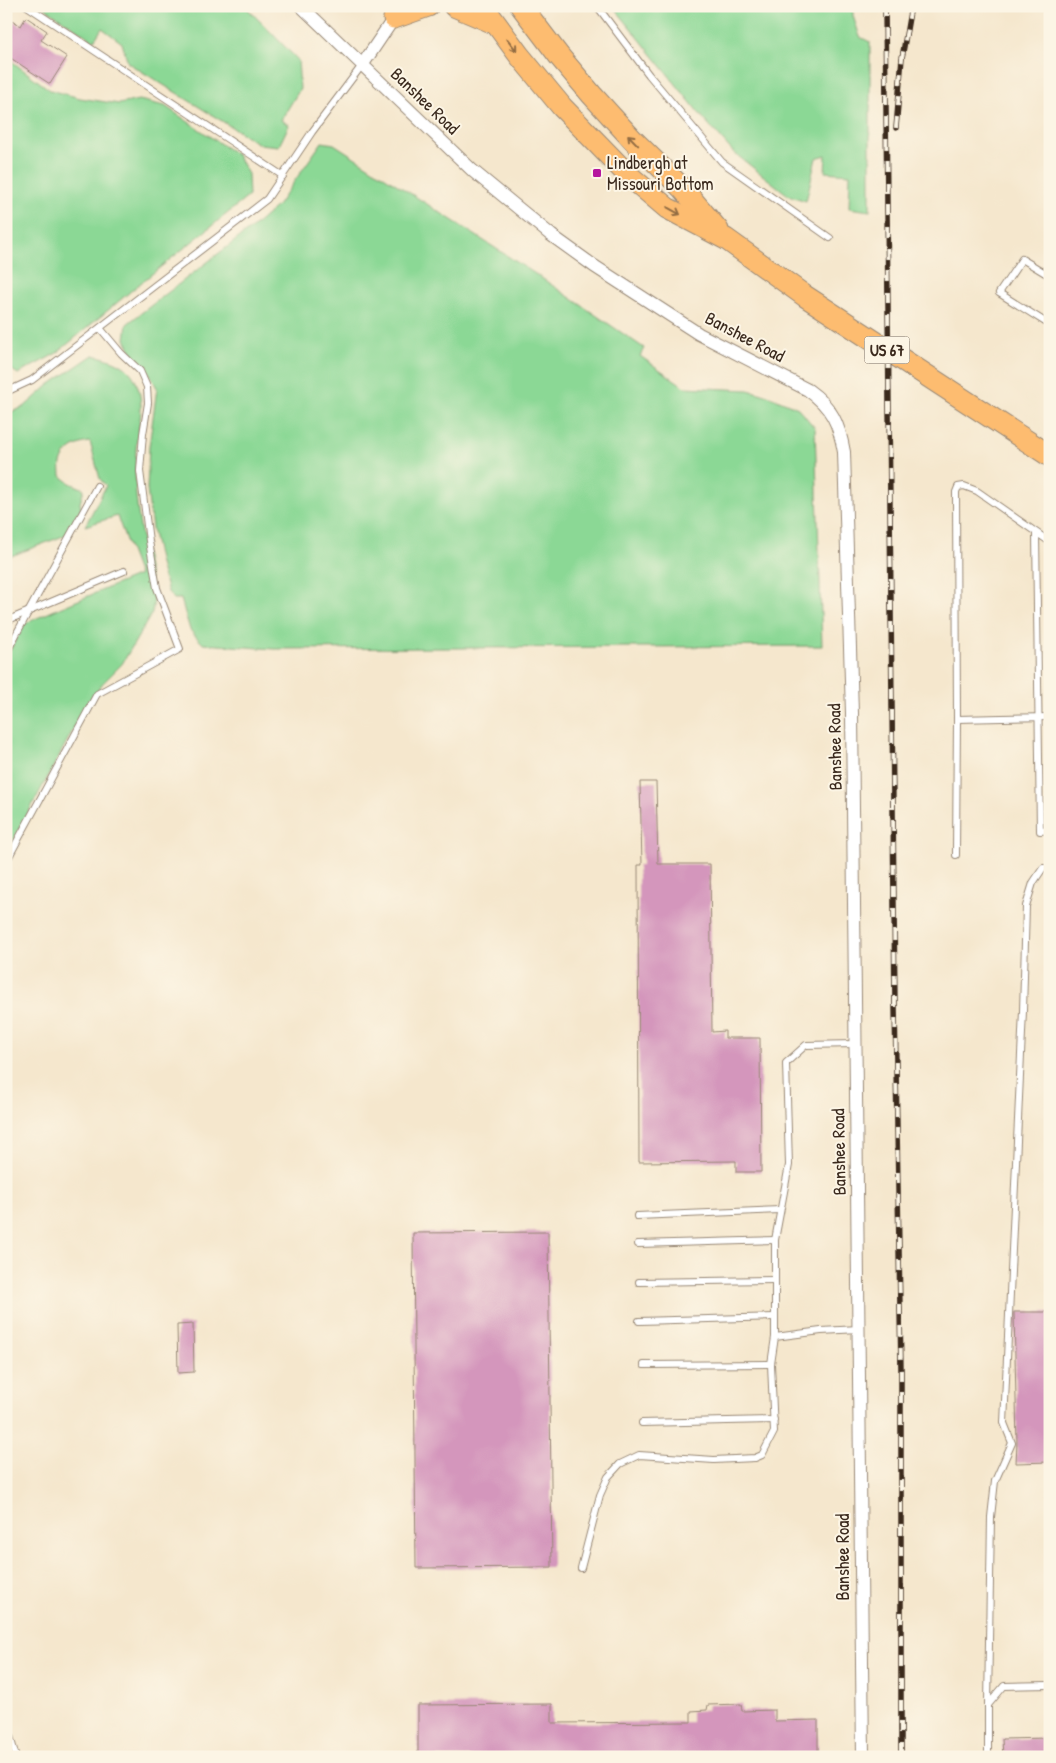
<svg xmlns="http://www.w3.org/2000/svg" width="1056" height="1763" font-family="'Patrick Hand',sans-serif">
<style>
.green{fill:#8bd895;stroke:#63815a}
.building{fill:#d496bc}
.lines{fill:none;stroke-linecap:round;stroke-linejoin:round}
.service-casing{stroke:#988876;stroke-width:8}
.minor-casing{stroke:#988876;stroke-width:14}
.trunk-casing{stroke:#988876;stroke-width:23}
.service{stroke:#fff;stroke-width:6}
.minor{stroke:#fff;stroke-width:12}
.trunk{stroke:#fdbc70;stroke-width:21}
.rail-casing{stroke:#3b2a1e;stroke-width:5.5}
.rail{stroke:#fcf5e5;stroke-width:4;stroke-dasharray:11;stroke-linecap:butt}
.oneway{stroke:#926c43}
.poi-dot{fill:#b5179e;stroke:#fcf5e5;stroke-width:2}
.labels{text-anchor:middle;stroke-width:4;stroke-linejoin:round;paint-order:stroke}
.shield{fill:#fcf5e5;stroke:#75675a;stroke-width:1}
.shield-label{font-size:16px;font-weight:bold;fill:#3b2a1e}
.street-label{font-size:18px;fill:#3b2a1e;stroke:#fcf5e5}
.poi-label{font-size:18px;fill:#3b2a1e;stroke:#fcf5e5;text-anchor:start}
</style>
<rect width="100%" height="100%" fill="#fcf5e5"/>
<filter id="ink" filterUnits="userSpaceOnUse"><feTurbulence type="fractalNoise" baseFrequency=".02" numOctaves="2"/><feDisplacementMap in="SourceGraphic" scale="10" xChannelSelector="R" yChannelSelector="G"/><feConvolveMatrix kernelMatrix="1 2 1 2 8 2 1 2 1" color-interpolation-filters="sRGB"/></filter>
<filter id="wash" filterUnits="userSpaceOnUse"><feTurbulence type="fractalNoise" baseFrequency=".0096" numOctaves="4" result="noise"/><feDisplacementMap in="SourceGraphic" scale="20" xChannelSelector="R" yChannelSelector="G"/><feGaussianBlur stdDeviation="1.12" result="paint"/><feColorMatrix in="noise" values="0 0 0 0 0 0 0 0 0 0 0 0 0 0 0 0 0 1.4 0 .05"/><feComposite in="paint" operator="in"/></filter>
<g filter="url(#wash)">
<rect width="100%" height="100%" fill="#f5e7cd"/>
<!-- green -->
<g class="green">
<path d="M42 6H245L298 60 300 89 281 120 289 125 279 146 259 144 128 63 122 43 102 28 94 41Z"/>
<path d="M613 6H853V16L860 37 870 42V211L849 208 850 174 825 172 826 155 816 158 806 201 788 195 733 152 703 118Z"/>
<path d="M6 57 50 90 80 98 119 104 139 100 165 106 237 155 248 174 249 196 137 286 57 353 18 374 6 366Z"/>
<path d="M322 142 334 144 540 277 644 348 640 356 685 387 748 390 770 396 798 408 815 428 822 646 274 649 203 644 190 630 181 599H174L168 592 160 564 152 528 147 489 149 447 157 388 148 371 135 359 125 339 127 324 253 227 277 206Z"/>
<path d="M93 355C110 359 129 364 136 382 146 405 138 426 136 449 135 464 135 480 136 495 139 530 148 565 154 600L152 613 122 664 102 684 79 719 6 854V658L24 624 57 609 139 575 117 516 85 526 106 486 100 479 90 442C78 443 64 450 61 463 60 466 61 472 61 476L70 483 84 489 80 503 81 508 66 535 6 558V414L24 407 49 385Z"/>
</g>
<g id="blocks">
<!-- building -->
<g class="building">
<path d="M6 16 21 26 26 17 47 31 41 40 67 57 50 84 6 55Z"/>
<path d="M640 782H656L658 864H710L712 1032 725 1031V1038H760L761 1172H736V1161L639 1162 638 865H642Z"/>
<path d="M548 1232 552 1567 416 1568 413 1233Z"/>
<path d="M1014 1312H1050V1462L1016 1463 1017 1443Z"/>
<path d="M193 1324 194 1372 178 1373 177 1325Z"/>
<path d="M552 1704V1723L691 1722V1711L707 1710 708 1705 741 1704 742 1711 775 1710V1721L818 1720V1757H418V1705Z"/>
<path d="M1050 1738V1757H1003L1002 1739Z"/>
</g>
</g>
</g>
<g filter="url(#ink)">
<use href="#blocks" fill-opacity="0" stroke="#988876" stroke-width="1"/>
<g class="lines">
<defs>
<g id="service">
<path d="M27 6 283 176"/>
<path d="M597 6 649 75 722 162 830 238"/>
<path d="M1050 276 1022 259 999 293 1050 325"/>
<path d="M6 392 32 380 267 199 312 132 363 64"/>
<path d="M1036 533 1040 831 1050 830"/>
<path d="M6 621 124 571"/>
<path d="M6 653 97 486"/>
<path d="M957 719 956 492 958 487 964 486 977 491 1050 542"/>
<path d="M956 855 957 719 1050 717"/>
<path d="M6 862 97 694 180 649 157 588 149 541 140 471 143 434 148 403 147 387 140 371 121 353 100 328"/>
<path d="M637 1216 780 1210"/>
<path d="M638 1244 775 1240"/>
<path d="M639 1282 775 1280"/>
<path d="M639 1321 775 1317"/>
<path d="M775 1337V1240L789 1165 786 1063 806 1045 855 1044"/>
<path d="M644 1365 771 1364"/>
<path d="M642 1423 774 1420"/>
<path d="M581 1568 600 1495 608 1477 620 1464 639 1455 714 1460 755 1458 762 1455 774 1432 771 1364 775 1337 821 1331 859 1329"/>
<path d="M988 1705 991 1517 995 1481 1012 1443 1004 1423 1023 1011 1026 906 1033 883 1043 868H1050"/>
<path d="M7 1726 16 1757"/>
<path d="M988 1757V1705L1004 1686 1050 1685"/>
</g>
<g id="minor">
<path d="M301 6 473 171 551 235 594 266 699 334 808 390C832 407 839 424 844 452L852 713 863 1757"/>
<path d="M363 64 398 12"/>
</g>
<g id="trunk">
<path d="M454 6 494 23"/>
<path d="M483 6 519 55 562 107 627 174 667 208 726 239 805 296 1050 456"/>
<path d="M521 6 559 56 592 95 632 139 682 188 718 230"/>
<path d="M394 18 428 6"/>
</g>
</defs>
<!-- service casing -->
<use href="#service" class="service-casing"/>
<!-- minor casing -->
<use href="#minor" class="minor-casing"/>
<!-- trunk casing -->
<use href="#trunk" class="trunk-casing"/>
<!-- service -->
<use href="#service" class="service"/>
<!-- minor -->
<use href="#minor" class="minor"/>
<!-- trunk -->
<use href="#trunk" class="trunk"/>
<defs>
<g id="rail">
<path d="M885 6 895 1005 901 1370V1757"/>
<path d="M896 128 902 58 911 6"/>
</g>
</defs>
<!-- rail casing -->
<use href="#rail" class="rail-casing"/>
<!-- rail -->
<use href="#rail" class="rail"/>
</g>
<!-- one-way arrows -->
<defs><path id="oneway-shaft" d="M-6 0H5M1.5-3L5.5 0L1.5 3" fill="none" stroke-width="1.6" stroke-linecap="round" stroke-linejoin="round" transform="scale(1.25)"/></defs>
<g class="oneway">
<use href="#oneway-shaft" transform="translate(512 45) rotate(52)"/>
<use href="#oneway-shaft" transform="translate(633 140) rotate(-134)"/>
<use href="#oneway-shaft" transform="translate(674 211) rotate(29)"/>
</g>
</g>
<!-- markers -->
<rect class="poi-dot" x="592" y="168" width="10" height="10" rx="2.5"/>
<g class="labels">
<!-- shield labels -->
<rect class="shield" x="864.5" y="336.5" width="45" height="27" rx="4"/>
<g class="shield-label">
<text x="887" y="356">US 67</text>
</g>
<!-- street labels -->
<g class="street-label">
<text transform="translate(425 101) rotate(44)" y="6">Banshee Road</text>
<text transform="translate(745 337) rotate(28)" y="6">Banshee Road</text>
<text transform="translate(835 747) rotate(-91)" y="6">Banshee Road</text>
<text transform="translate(839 1152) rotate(-91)" y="6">Banshee Road</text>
<text transform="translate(843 1557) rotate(-90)" y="6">Banshee Road</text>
</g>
<!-- poi labels -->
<g class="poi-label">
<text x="607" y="169">Lindbergh at<tspan x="607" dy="21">Missouri Bottom</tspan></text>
</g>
</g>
<!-- margin -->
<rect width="1056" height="1763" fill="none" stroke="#fcf5e5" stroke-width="25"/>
</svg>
